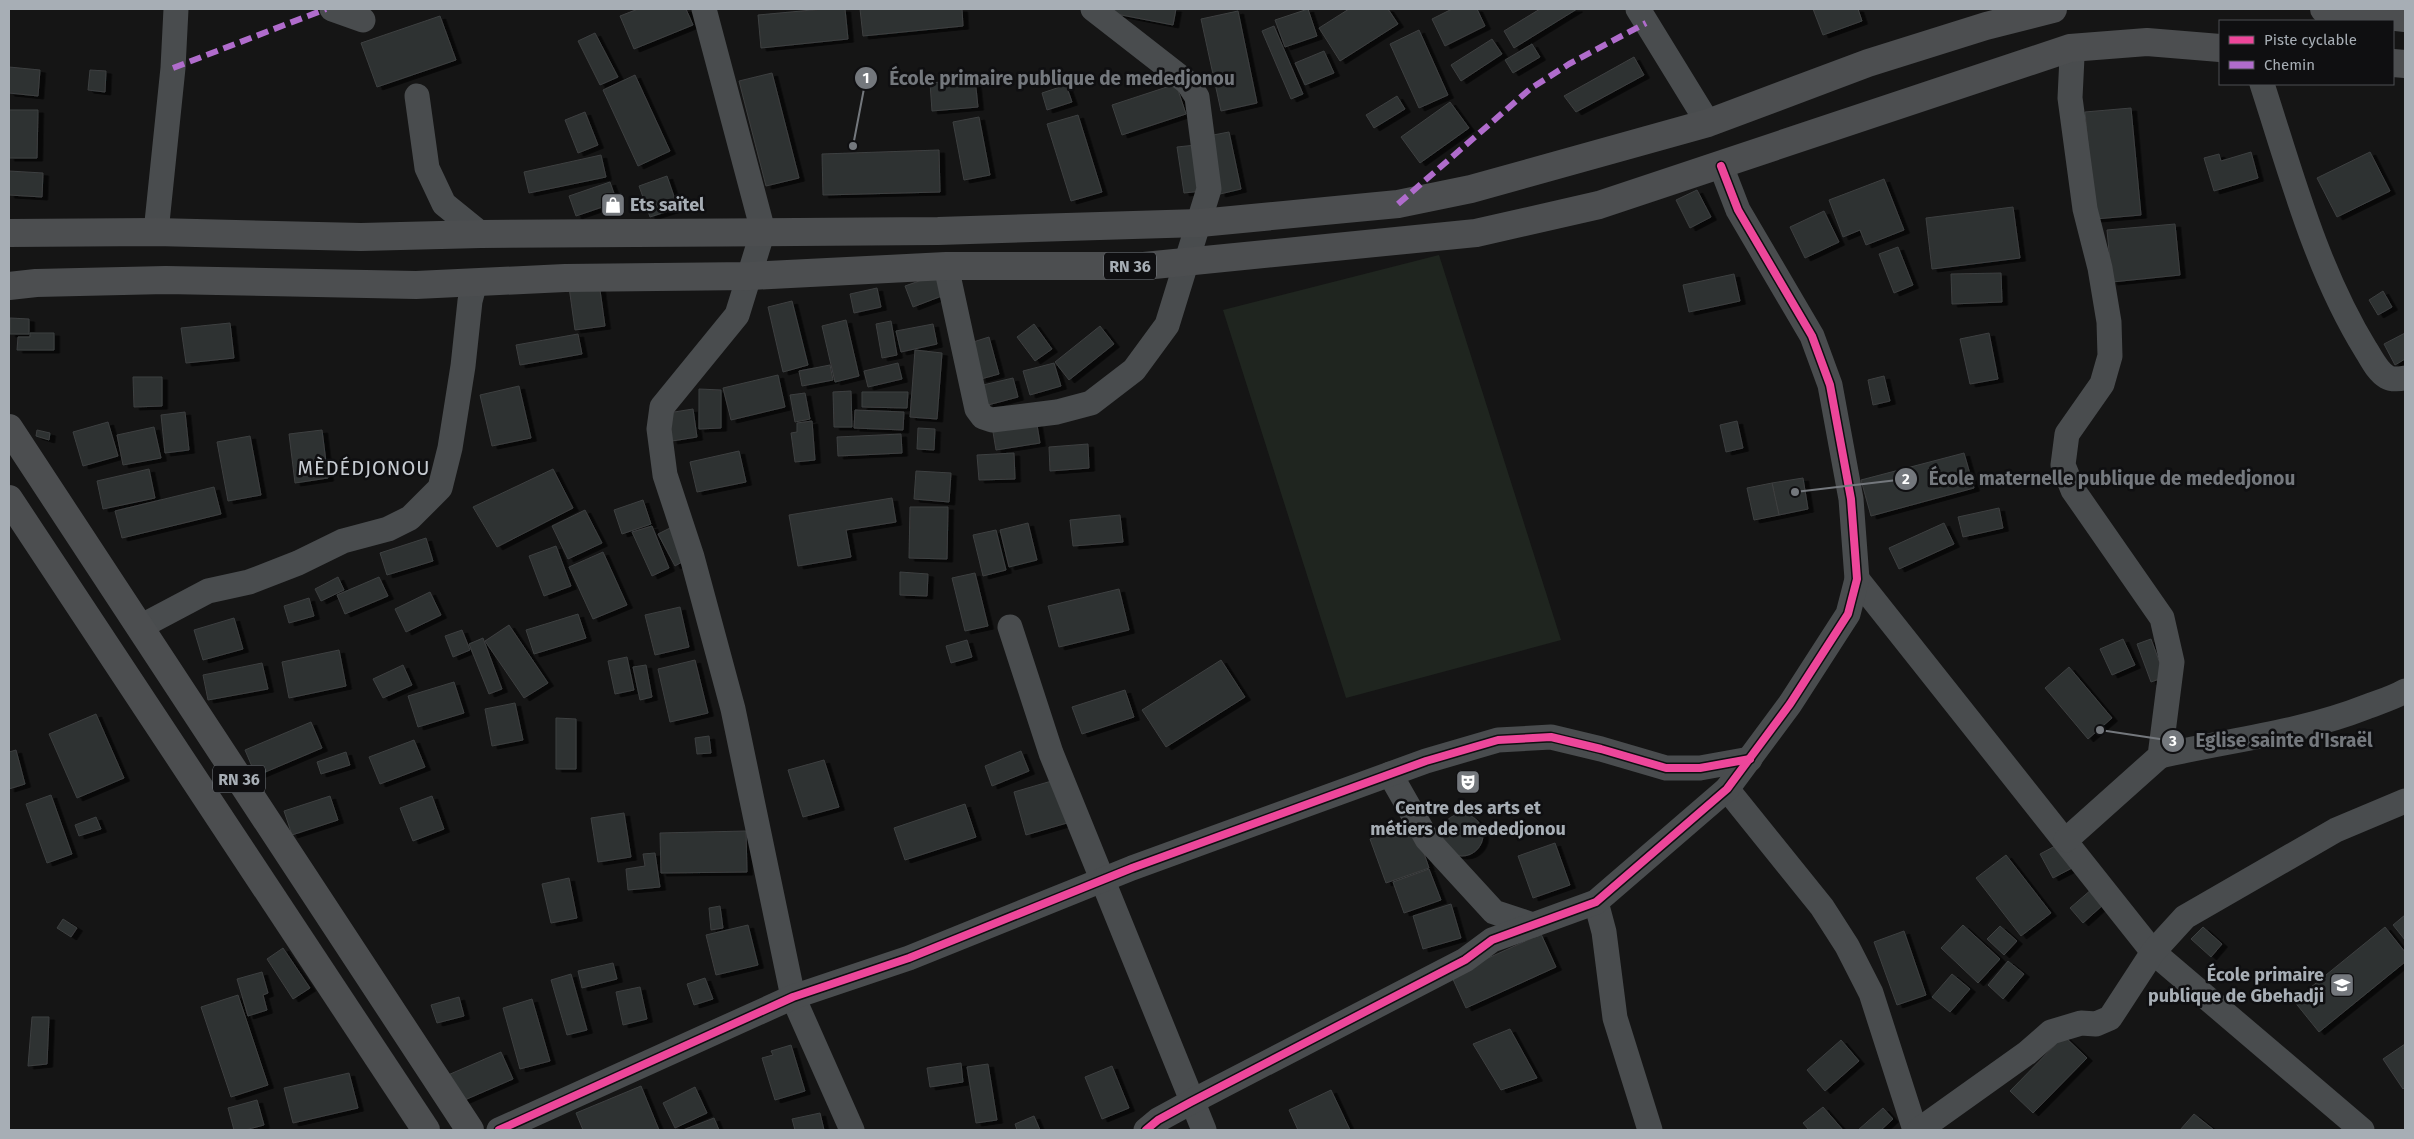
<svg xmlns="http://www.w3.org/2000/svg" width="2414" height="1139" font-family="'Fira Sans',sans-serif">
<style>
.green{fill:#1f251f}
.building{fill:#2f3030;stroke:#3d4041;filter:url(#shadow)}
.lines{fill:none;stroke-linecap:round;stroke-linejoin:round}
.minor{stroke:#494c4e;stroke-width:25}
.primary{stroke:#4c4e50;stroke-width:28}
.quiet{stroke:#b06ccc;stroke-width:6;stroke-dasharray:12 6;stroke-linecap:butt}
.cycleway-casing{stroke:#0f0f11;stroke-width:11}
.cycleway{stroke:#ed469a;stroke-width:8}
.labels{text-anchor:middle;stroke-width:5;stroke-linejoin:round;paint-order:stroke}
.shield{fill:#0f0f11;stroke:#797e84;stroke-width:1}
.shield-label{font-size:16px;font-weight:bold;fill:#a7aeb5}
.poi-label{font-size:18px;font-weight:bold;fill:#a7aeb5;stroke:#0f0f11;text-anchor:start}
.quarter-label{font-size:20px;letter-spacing:1px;fill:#c7ccd2;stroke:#0f0f11}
.leader{fill:none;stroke:#74787d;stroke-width:2}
.callout-dot{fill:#74787d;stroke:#0f0f11;stroke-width:2}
.mark-label{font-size:15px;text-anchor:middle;font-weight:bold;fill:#fff}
.callout-label{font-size:19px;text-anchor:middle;font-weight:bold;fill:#74787d;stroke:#0f0f11;stroke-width:5;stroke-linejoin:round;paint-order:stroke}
</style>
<defs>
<filter id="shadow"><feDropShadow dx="5.5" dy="3" stdDeviation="0" flood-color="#0009"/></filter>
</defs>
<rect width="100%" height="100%" fill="#151515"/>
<!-- green -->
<path class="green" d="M1439 255 1561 640 1346 698 1223 310Z"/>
<!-- building -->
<g class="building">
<path d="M638 9H686L693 25 634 49 620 16Z"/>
<path d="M823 9H845L848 39 761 48 758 15Z"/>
<path d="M860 9H962L963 26 863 36Z"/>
<path d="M1111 9H1176L1173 25 1111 13Z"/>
<path d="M1308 9 1317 36 1285 47 1275 20Z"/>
<path d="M1349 9H1388L1398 24 1340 61 1319 28Z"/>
<path d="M1452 9H1477L1485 26 1445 46 1432 19Z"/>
<path d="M1540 9H1577L1514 48 1504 31Z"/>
<path d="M1813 9H1858L1862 21 1823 35Z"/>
<path d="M1238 11 1257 103 1221 111 1201 19Z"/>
<path d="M440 16 456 60 377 87 361 43Z"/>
<path d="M1274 26 1303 94 1291 99 1262 31Z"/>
<path d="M1419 30 1448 95 1419 108 1390 44Z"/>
<path d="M595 33 618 77 600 85 578 41Z"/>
<path d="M1492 39 1502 54 1461 81 1451 65Z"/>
<path d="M1532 44 1540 57 1513 73 1505 60Z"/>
<path d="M1324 51 1334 73 1305 85 1295 63Z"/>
<path d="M1634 57 1644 75 1576 112 1564 96Z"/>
<path d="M9 67 40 70 38 96 9 93Z"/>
<path d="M90 70 106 71 105 92 88 90Z"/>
<path d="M772 73 799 178 766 186 739 81Z"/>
<path d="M635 75 670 151 638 166 603 90Z"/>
<path d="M975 79 978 107 932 111 930 83Z"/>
<path d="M1176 84 1186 114 1122 135 1112 105Z"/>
<path d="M1066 85 1072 102 1047 110 1042 93Z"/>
<path d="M1397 96 1405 109 1374 128 1366 115Z"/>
<path d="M1450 102 1469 128 1420 163 1401 137Z"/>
<path d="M2131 108 2141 215 2095 219 2085 112Z"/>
<path d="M9 110H38L37 158H9Z"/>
<path d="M585 112 598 145 578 153 565 120Z"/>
<path d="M1078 115 1102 192 1071 201 1047 124Z"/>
<path d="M979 117 990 175 964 180 953 122Z"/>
<path d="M1229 132 1241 189 1220 194 1208 136Z"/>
<path d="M1196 145 1202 191 1184 193 1177 147Z"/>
<path d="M939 150 940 192 823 195 822 154Z"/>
<path d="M2251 152 2258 178 2214 191 2204 158 2219 154 2221 161Z"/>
<path d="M2370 152 2390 191 2337 217 2317 178Z"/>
<path d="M601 155 606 177 529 193 524 172Z"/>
<path d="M9 171 43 173 42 197 9 195Z"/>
<path d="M667 176 678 208 650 217 639 186Z"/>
<path d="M1884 179 1904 230 1866 245 1860 230 1843 237 1829 200Z"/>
<path d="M610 182 617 202 576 216 569 196Z"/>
<path d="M1697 190 1711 217 1690 228 1676 200Z"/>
<path d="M2013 207 2020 258 1932 269 1926 218Z"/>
<path d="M1824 211 1839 242 1805 258 1790 227Z"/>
<path d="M2175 224 2180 275 2112 282 2107 230Z"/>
<path d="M1898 247 1913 285 1894 293 1879 254Z"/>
<path d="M2001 273 2002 302 1952 304 1951 274Z"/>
<path d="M939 274 947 294 913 307 905 286Z"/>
<path d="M1734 274 1740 301 1689 312 1683 285Z"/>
<path d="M599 283 605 326 575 330 569 287Z"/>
<path d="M877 288 881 307 854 313 850 294Z"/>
<path d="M2383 291 2392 307 2378 315 2369 300Z"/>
<path d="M792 301 808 365 783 372 768 307Z"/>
<path d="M10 318 29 319V334H10Z"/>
<path d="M846 320 859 376 835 382 822 326Z"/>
<path d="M891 321 897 355 882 358 876 324Z"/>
<path d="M230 323 234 358 186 363 181 328Z"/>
<path d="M933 324 937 344 901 352 896 331Z"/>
<path d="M1034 324 1052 349 1035 361 1017 337Z"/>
<path d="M1100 326 1114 344 1069 380 1055 362Z"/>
<path d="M30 333H54V350H17L18 337H30Z"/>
<path d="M1989 333 1998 379 1970 384 1960 339Z"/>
<path d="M2405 333V359L2395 365 2384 344Z"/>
<path d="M578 334 582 354 520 365 516 345Z"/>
<path d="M989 337 999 374 981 379 970 343Z"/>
<path d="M915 350 942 353 937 419 910 417Z"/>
<path d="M898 363 902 379 868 387 864 371Z"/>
<path d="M1054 363 1061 386 1030 395 1023 371Z"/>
<path d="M830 365 833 380 802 386 799 371Z"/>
<path d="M778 375 785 407 731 420 723 388Z"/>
<path d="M1884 376 1890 401 1873 405 1868 380Z"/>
<path d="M133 377H162V406L134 407Z"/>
<path d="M1013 378 1018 397 988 405 983 385Z"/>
<path d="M519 386 531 438 492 446 480 395Z"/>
<path d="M699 389 721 390V428L699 429Z"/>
<path d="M851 391 852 427H834L833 392Z"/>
<path d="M862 392H908L907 408 862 407Z"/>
<path d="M805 393 810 419 795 422 790 395Z"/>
<path d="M693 409 697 437 672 441 668 413Z"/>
<path d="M855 410 904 412 903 430 854 428Z"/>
<path d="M185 412 189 450 165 453 161 415Z"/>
<path d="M1036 419 1040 443 996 450 992 426Z"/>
<path d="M812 421 815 460 795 462 791 433 797 432V423Z"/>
<path d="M1737 421 1743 448 1726 452 1720 425Z"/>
<path d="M108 422 118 456 83 466 73 432Z"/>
<path d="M154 427 161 458 123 465 117 435Z"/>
<path d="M918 428 935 429 934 450 917 449Z"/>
<path d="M37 430 50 433 49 440 36 436Z"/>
<path d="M322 430 328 478 295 483 289 434Z"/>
<path d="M901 434 902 453 838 456 837 437Z"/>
<path d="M250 436 261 495 228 501 217 442Z"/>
<path d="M1088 444 1089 468 1050 471 1049 447Z"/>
<path d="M739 451 746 482 697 492 690 462Z"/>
<path d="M1014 453 1015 479 979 480 977 455Z"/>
<path d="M1964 453 1974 488 1871 516 1861 480Z"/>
<path d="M149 469 155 498 103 509 97 481Z"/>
<path d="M553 469 573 508 497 547 473 507Z"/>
<path d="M916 471 951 473 949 502 914 499Z"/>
<path d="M1803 478 1808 509 1779 515 1772 483Z"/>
<path d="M1772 483 1779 515 1754 520 1747 488Z"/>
<path d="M214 487 221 514 122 538 115 511Z"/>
<path d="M892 498 896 522 846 530 851 557 798 566 789 515Z"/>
<path d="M643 500 651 524 622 534 614 510Z"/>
<path d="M910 507H948L947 559 909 558Z"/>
<path d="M1999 508 2003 528 1963 537 1958 517Z"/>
<path d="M585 510 602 543 568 559 552 526Z"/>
<path d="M1120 515 1123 542 1073 546 1070 520Z"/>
<path d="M1028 523 1037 560 1009 567 1000 530Z"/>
<path d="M1944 523 1954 544 1899 569 1889 548Z"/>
<path d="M652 526 669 568 652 576 632 532Z"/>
<path d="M674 526 689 558 675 566 658 534Z"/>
<path d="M996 530 1006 570 983 576 973 535Z"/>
<path d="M426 538 433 561 387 575 380 553Z"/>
<path d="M556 546 571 586 544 596 529 556Z"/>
<path d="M603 552 627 605 593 619 569 567Z"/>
<path d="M900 572 928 574 927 596 900 595Z"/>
<path d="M975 573 988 626 965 631 952 578Z"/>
<path d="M338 577 344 590 321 601 315 589Z"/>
<path d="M379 577 388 596 345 614 337 595Z"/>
<path d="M1119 589 1129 630 1059 647 1048 606Z"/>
<path d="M430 592 441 615 406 632 395 609Z"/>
<path d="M309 598 314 616 289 623 284 606Z"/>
<path d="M680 607 689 647 655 655 645 615Z"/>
<path d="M578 614 586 638 534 654 526 630Z"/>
<path d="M234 618 243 649 203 660 194 630Z"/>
<path d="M509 625 548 683 524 698 485 641Z"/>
<path d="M462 630 470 650 453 657 445 636Z"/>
<path d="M483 638 502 689 489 694 469 644Z"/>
<path d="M2123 639 2135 665 2112 675 2100 649Z"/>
<path d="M2151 639 2165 677 2151 682 2137 644Z"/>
<path d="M967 640 972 657 951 663 946 646Z"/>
<path d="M339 650 346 686 289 698 282 662Z"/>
<path d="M627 657 634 690 615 694 608 661Z"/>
<path d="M695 660 708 713 670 722 658 669Z"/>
<path d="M1221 660 1245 697 1166 747 1142 710Z"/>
<path d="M262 663 268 689 208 700 203 675Z"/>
<path d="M403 665 412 685 383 698 373 679Z"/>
<path d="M646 665 652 697 640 700 633 667Z"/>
<path d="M2069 667 2112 718 2088 739 2045 688Z"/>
<path d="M454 682 464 713 418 727 408 696Z"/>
<path d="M1125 690 1134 717 1082 734 1072 707Z"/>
<path d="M515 703 523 740 492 746 485 709Z"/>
<path d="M96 714 124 778 77 798 49 734Z"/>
<path d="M556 718 576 719V769H556Z"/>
<path d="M311 722 322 748 256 776 245 750Z"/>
<path d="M709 736 711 753 697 754 695 738Z"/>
<path d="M414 740 425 767 380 784 369 757Z"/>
<path d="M16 750 25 784 9 789V752Z"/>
<path d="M1021 751 1029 771 992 786 985 766Z"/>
<path d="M346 752 350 765 321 774 317 762Z"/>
<path d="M824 760 839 807 803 817 788 770Z"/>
<path d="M1055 780 1067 823 1026 835 1014 792Z"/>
<path d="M51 795 72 854 47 863 26 804Z"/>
<path d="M330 796 338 820 292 835 284 811Z"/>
<path d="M432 796 444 829 413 841 400 808Z"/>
<path d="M965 804 976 837 905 860 894 828Z"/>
<path d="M624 813 631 857 598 862 591 818Z"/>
<circle cx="1462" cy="835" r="21"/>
<path d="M96 817 101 829 79 836 75 825Z"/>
<path d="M1414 824 1429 868 1386 883 1370 839Z"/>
<path d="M746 831 747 872 661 873 660 833Z"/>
<path d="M1555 843 1570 885 1533 898 1518 856Z"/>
<path d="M2059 844 2072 868 2053 878 2040 854Z"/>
<path d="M655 853 660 887 628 890 626 869 645 866 643 854Z"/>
<path d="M2006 855 2051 913 2021 936 1976 878Z"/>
<path d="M1429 869 1441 900 1404 913 1393 882Z"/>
<path d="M569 878 577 918 551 923 542 884Z"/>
<path d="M2092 889 2104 904 2083 923 2070 908Z"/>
<path d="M1451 904 1461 938 1423 949 1413 916Z"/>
<path d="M720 906 723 928 711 930 709 908Z"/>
<path d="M2405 915V940L2393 925Z"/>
<path d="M63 919 77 928 71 937 57 928Z"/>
<path d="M748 925 758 965 716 975 706 935Z"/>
<path d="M1963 925 2000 959 1978 983 1941 948Z"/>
<path d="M2000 926 2017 941 2004 955 1987 939Z"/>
<path d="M2203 927 2222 944 2211 957 2191 939Z"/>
<path d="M2385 927 2405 952V962L2319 1032 2294 1001Z"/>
<path d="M1904 931 1926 995 1897 1005 1874 942Z"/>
<path d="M1541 934 1556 967 1466 1008 1451 975Z"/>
<path d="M283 948 310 988 293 999 267 959Z"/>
<path d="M2008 961 2024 974 2003 999 1988 985Z"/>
<path d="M613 963 617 979 582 988 578 971Z"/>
<path d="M262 972 268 993 263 995 267 1010 248 1016 237 979Z"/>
<path d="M571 974 587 1030 567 1035 551 980Z"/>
<path d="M1952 974 1970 989 1950 1012 1932 997Z"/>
<path d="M705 978 713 999 694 1005 687 984Z"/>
<path d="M640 987 647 1019 623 1025 616 992Z"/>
<path d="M238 995 268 1085 231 1097 201 1007Z"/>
<path d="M459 997 464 1016 437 1023 431 1005Z"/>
<path d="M532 999 550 1061 520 1069 503 1008Z"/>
<path d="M32 1017H49L47 1064 28 1066Z"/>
<path d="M1510 1029 1537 1078 1501 1090 1473 1044Z"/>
<path d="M2064 1036 2087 1058 2033 1113 2010 1091Z"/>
<path d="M1841 1040 1859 1061 1825 1091 1807 1070Z"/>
<path d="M2405 1044V1087L2403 1089 2383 1059Z"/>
<path d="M791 1045 805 1091 775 1100 762 1058 773 1055 771 1051Z"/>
<path d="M501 1052 513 1079 460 1102 448 1075Z"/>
<path d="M961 1063 963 1082 930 1087 927 1068Z"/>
<path d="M988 1064 997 1120 976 1123 967 1067Z"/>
<path d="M1112 1066 1129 1108 1102 1119 1085 1077Z"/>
<path d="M349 1073 358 1108 293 1123 284 1088Z"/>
<path d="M641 1086 659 1130H583L576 1113Z"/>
<path d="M695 1087 707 1113 675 1128 663 1103Z"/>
<path d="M1331 1090 1350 1130H1298L1289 1110Z"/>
<path d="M257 1100 264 1125 245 1130H234L228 1108Z"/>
<path d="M1823 1107 1843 1130H1809L1803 1123Z"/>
<path d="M1883 1108 1893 1119 1881 1130H1858Z"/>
<path d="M820 1113 824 1130H795L792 1119Z"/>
<path d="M2194 1114 2214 1130H2180Z"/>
<path d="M1034 1116 1040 1130H1017L1015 1124Z"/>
<path d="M714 1118 719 1130H683Z"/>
</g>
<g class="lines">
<!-- minor -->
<g class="minor">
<path d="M332 9 363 20"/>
<path d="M704 9 763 231 737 315 662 407 659 429 665 475 692 557 733 709 793 997 852 1130"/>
<path d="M1638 9 1708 123"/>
<path d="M2262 84C2291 173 2316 269 2366 350 2372 359 2377 371 2387 377 2392 380 2399 379 2405 378"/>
<path d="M417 96 427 168 444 204 481 234"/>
<path d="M156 232 173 68 176 9"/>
<path d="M946 266 977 409 983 417 992 420 1057 412 1091 403 1134 370 1167 325 1209 189 1197 97 1188 83 1093 9"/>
<path d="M1857 579 2153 952 2362 1130"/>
<path d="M140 627 208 591 249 582 298 563 343 541 388 529 410 518 440 488 450 448 463 366 470 301 475 282"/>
<path d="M1010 627 1051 753 1204 1130"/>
<path d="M2160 756C2229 740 2300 733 2366 707 2379 702 2393 698 2405 691"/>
<path d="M1390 774 1427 839 1494 912 1533 925"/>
<path d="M1727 789 1822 907 1847 946 1871 993 1915 1130"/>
<path d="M2066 840 2160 756 2172 662 2162 618 2073 490 2063 465 2067 434 2102 384 2110 356 2109 322 2100 268 2085 209 2070 98 2072 57 2070 48"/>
<path d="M1596 902 1604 932 1615 1018 1650 1130"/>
<path d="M499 1130 793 997 909 958 1132 868 1426 761 1498 740 1551 737 1601 749 1666 768H1700L1750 759"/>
<path d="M1146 1130 1158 1120 1191 1102 1465 960 1492 940 1596 902 1727 789 1790 704 1848 614 1857 579 1851 499 1830 385 1812 336 1738 210 1721 166"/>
<path d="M1919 1130 2027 1053 2051 1032 2081 1023 2096 1024 2110 1018 2153 952 2185 917 2336 830 2405 801"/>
</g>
<!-- primary -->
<g class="primary">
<path d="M2324 9 2405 18"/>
<path d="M2393 63 2405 64"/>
<path d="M9 233 156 232 361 237 481 234 938 231 1200 223 1398 204 1471 189 1708 123 1868 63 1986 26 2053 9"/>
<path d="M9 286 36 283 166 280 416 285 565 278 750 276 946 266H1144L1476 233 1599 205 2070 48 2147 42 2220 48"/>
<path d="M9 428 470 1130"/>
<path d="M9 499 426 1130"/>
</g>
<!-- quiet -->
<g class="quiet">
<path d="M173 68 326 9"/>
<path d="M1398 204 1530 89 1569 64 1646 23"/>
</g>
<defs>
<g id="cycleway">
<path d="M499 1130 793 997 909 958 1132 868 1426 761 1498 740 1551 737 1601 749 1666 768H1700L1750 759"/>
<path d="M1146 1130 1158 1120 1191 1102 1465 960 1492 940 1596 902 1727 789 1790 704 1848 614 1857 579 1851 499 1830 385 1812 336 1738 210 1721 166"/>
</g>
</defs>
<!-- cycleway casing -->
<use href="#cycleway" class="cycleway-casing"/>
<!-- cycleway -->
<use href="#cycleway" class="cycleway"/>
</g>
<!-- icons -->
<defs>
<symbol id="shop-square" viewBox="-11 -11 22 22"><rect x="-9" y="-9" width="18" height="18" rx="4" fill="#74787d" stroke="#0f0f11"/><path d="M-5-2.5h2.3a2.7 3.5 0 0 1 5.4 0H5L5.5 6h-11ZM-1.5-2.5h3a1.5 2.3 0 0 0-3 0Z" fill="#fff"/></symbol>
<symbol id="theatre-square" viewBox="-11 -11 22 22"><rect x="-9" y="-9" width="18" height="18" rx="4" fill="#74787d" stroke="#0f0f11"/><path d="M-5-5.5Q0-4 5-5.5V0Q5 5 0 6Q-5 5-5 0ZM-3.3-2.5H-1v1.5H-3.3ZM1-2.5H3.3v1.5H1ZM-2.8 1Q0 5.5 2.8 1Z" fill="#fff"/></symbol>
<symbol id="school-square" viewBox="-11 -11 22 22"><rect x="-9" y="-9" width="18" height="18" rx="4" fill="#74787d" stroke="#0f0f11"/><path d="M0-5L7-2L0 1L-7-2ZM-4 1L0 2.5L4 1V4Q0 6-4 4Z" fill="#fff"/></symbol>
</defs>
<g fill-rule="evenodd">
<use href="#shop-square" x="599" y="191" width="28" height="28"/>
<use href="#theatre-square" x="1454" y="768" width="28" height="28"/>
<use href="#school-square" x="2328" y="971" width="28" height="28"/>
</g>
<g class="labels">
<!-- shield labels -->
<g class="shield">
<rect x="1104" y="252.5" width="52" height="27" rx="4"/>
<rect x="213" y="765.5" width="52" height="27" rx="4"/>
</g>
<g class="shield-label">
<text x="1130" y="272">RN 36</text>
<text x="239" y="785">RN 36</text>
</g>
<!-- poi labels -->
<g class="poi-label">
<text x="630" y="211">Ets saïtel</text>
<text x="1468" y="814" text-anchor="middle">Centre des arts et<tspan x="1468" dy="21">métiers de mededjonou</tspan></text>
<text x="2324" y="981" text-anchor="end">École primaire<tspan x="2324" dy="21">publique de Gbehadji</tspan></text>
</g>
<!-- quarter labels -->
<g class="quarter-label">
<text x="364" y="475">MÈDÉDJONOU</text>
</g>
</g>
<!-- callouts -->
<path class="leader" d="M853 146L866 78M1795 492L1906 479M2100 730L2173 741"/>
<g class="callout-dot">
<circle cx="853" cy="146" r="5"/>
<circle cx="1795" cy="492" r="5"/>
<circle cx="2100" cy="730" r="5"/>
<circle cx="866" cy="78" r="12"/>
<circle cx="1906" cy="479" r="12"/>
<circle cx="2173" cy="741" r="12"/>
</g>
<g class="mark-label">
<text x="866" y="83">1</text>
<text x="1906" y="484">2</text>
<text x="2173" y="746">3</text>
</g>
<g class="callout-label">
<text x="1062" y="85">École primaire publique de mededjonou</text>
<text x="2112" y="485">École maternelle publique de mededjonou</text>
<text x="2284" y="747">Eglise sainte d'Israël</text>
</g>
<!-- border -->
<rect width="2414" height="1139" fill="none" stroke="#a7aeb5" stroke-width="20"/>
<!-- legend -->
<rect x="2219" y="20" width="175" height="65" fill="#0f0f11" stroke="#4c4f53"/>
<rect x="2229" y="36" width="25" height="8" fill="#ed469a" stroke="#4c4f53"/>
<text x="2264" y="45" font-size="15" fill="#a7aeb5">Piste cyclable</text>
<rect x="2229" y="61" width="25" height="8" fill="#b06ccc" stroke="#4c4f53"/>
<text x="2264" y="70" font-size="15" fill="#a7aeb5">Chemin</text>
</svg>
